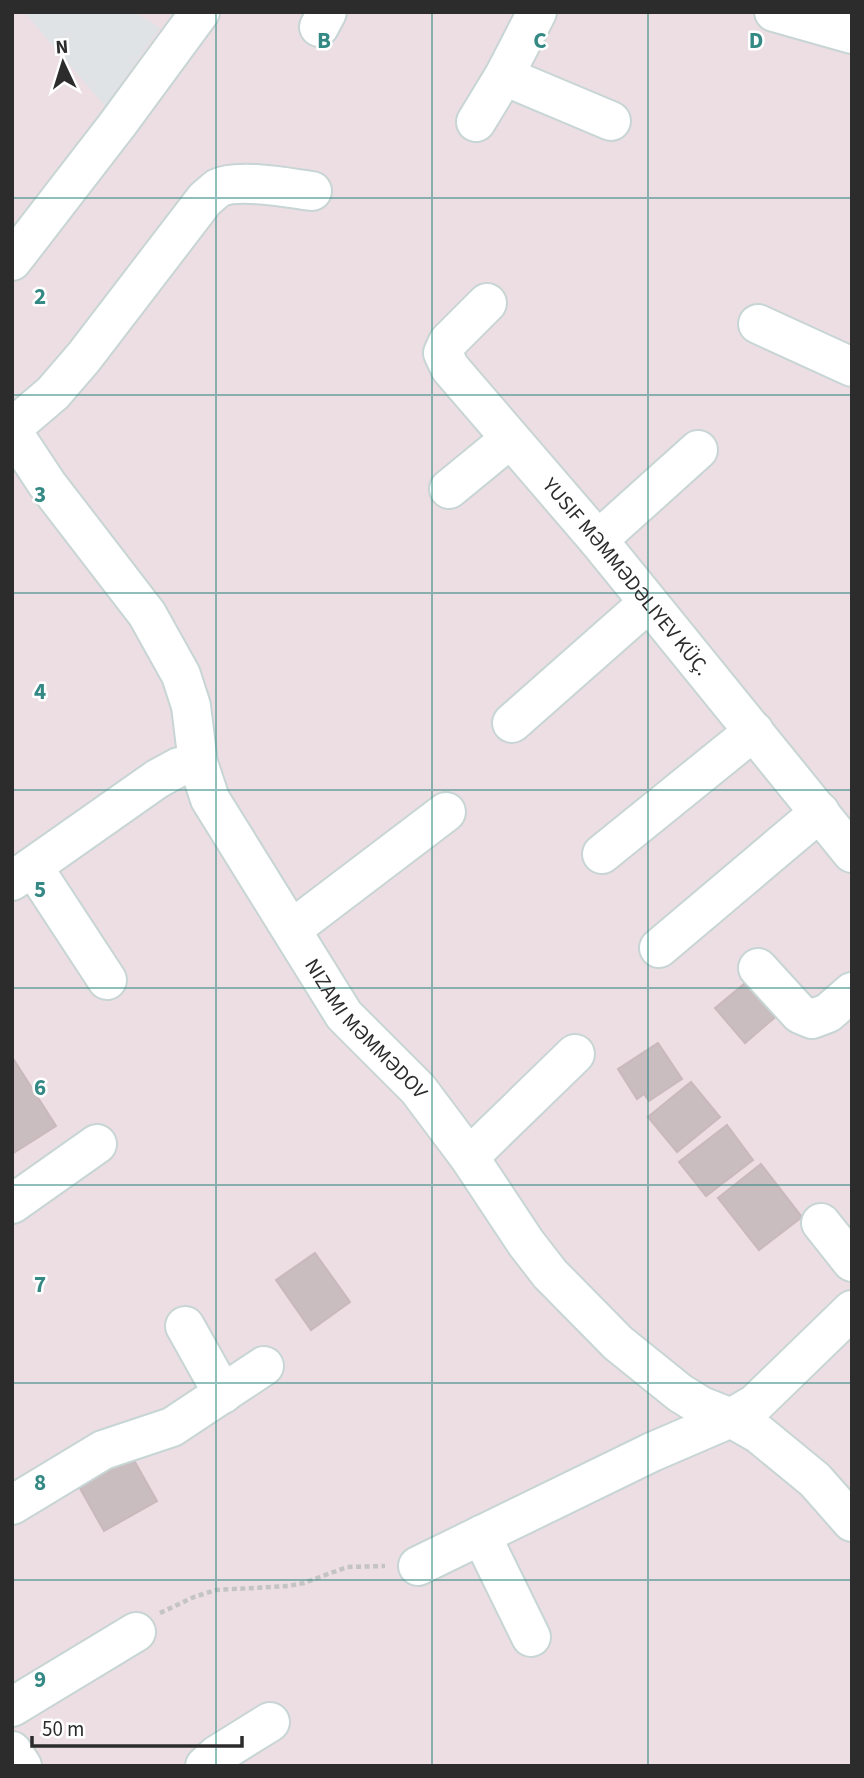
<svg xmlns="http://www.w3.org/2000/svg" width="864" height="1778" font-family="'Source Sans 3',sans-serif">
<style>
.industrial{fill:#dfe3e6}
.building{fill:#c9bdc0;stroke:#c9b8bc;stroke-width:2}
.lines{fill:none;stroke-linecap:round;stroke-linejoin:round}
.minor-casing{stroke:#c7d5d4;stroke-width:42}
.path{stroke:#c4c4c4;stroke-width:4.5;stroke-dasharray:5 3.5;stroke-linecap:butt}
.minor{stroke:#fff;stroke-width:38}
.grid{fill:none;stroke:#358984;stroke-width:2;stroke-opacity:0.55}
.labels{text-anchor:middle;stroke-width:5;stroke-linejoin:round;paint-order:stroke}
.street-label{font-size:21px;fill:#2c2c2c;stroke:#fff}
.grid-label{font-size:23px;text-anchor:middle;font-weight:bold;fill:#358984;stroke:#fff;stroke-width:5;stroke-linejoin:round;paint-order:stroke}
</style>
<rect width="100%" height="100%" fill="#eddee3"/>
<!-- industrial -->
<path class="industrial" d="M24 12H135L160 28 105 106Z"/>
<!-- building -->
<g class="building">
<path d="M750 979 780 1013 745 1043 715 1008Z"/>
<path d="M658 1043 682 1079 649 1101 644 1094 637 1099 618 1069Z"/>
<path d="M14 1060 56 1126 12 1154V1061Z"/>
<path d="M691 1082 720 1117 677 1152 648 1117Z"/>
<path d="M727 1125 753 1160 706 1196 679 1162Z"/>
<path d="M761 1164 802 1217 759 1250 718 1198Z"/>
<path d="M315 1253 350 1302 311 1330 276 1280Z"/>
<path d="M126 1446 157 1501 104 1531 73 1476Z"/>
</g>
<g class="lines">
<defs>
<g id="minor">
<path d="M774 12 852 34"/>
<path d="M319 27 327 12"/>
<path d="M504 76 611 121"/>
<path d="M476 122 504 76 537 12"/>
<path d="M12 261 117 125 200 12"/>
<path id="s1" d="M487 303 448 342 443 353 450 368 598 540 852 853"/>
<path d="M758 324 852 367"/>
<path d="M12 428 53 393 84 357 205 199C209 196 214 191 218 188 238 178 289 188 312 191"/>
<path id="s2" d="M12 431 47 484 147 614 181 675 191 706 198 763 210 799 344 1015 418 1089 469 1157 526 1243 550 1274 618 1343 680 1393 701 1406 731 1418 759 1434 815 1480 852 1522"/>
<path d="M449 489 510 439"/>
<path d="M598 540 698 450"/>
<path d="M512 723 648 603"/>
<path d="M602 854 754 731"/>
<path d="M33 867 107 980"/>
<path d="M12 881 157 779 179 767 198 763"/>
<path d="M292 929 446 812"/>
<path d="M659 948 820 812"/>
<path d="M758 968 800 1014 812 1019 828 1013 852 992"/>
<path d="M469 1157 575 1054"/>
<path d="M12 1204 97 1144"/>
<path d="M821 1223 852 1262"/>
<path d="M185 1326 223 1394"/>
<path d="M12 1505 103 1450 172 1427 264 1366"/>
<path d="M481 1535 531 1637"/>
<path d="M418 1566 652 1452 731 1418 755 1404 852 1310"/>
<path d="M12 1707 136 1632"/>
<path d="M12 1751 22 1766"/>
<path d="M205 1766 217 1755 270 1722"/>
</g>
</defs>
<!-- minor casing -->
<use href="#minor" class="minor-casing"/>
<!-- path -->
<path class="path" d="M160 1613 194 1597 216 1590 288 1586 304 1583 347 1567 385 1566"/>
<!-- minor -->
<use href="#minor" class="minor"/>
</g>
<!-- grid -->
<path class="grid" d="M216 12V1766M432 12V1766M648 12V1766M12 198H852M12 395H852M12 593H852M12 790H852M12 988H852M12 1185H852M12 1383H852M12 1580H852"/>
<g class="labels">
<!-- street labels -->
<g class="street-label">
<text dy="7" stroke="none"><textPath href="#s1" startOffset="357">YUSIF MƏMMƏDƏLIYEV KÜÇ.</textPath></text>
<text dy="7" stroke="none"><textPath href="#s2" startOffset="704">NIZAMI MƏMMƏDOV</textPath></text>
</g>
</g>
<g class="grid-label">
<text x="324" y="48">B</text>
<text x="540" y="48">C</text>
<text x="756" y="48">D</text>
<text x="40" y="304">2</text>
<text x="40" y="502">3</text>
<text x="40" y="699">4</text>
<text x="40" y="897">5</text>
<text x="40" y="1095">6</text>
<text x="40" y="1292">7</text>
<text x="40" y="1490">8</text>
<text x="40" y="1687">9</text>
</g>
<!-- border -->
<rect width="864" height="1778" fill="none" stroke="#2c2c2c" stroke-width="28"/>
<!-- north arrow -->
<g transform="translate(63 63) rotate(356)" stroke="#ffffff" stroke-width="5" paint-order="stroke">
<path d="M0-5L12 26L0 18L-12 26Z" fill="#2c2c2c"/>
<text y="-10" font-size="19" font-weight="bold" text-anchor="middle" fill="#2c2c2c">N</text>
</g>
<!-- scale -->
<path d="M32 1736v10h210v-10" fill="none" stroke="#2c2c2c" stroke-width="3.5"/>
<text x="42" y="1736" font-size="21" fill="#2c2c2c" stroke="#ffffff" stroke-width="5" paint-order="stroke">50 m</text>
</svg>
